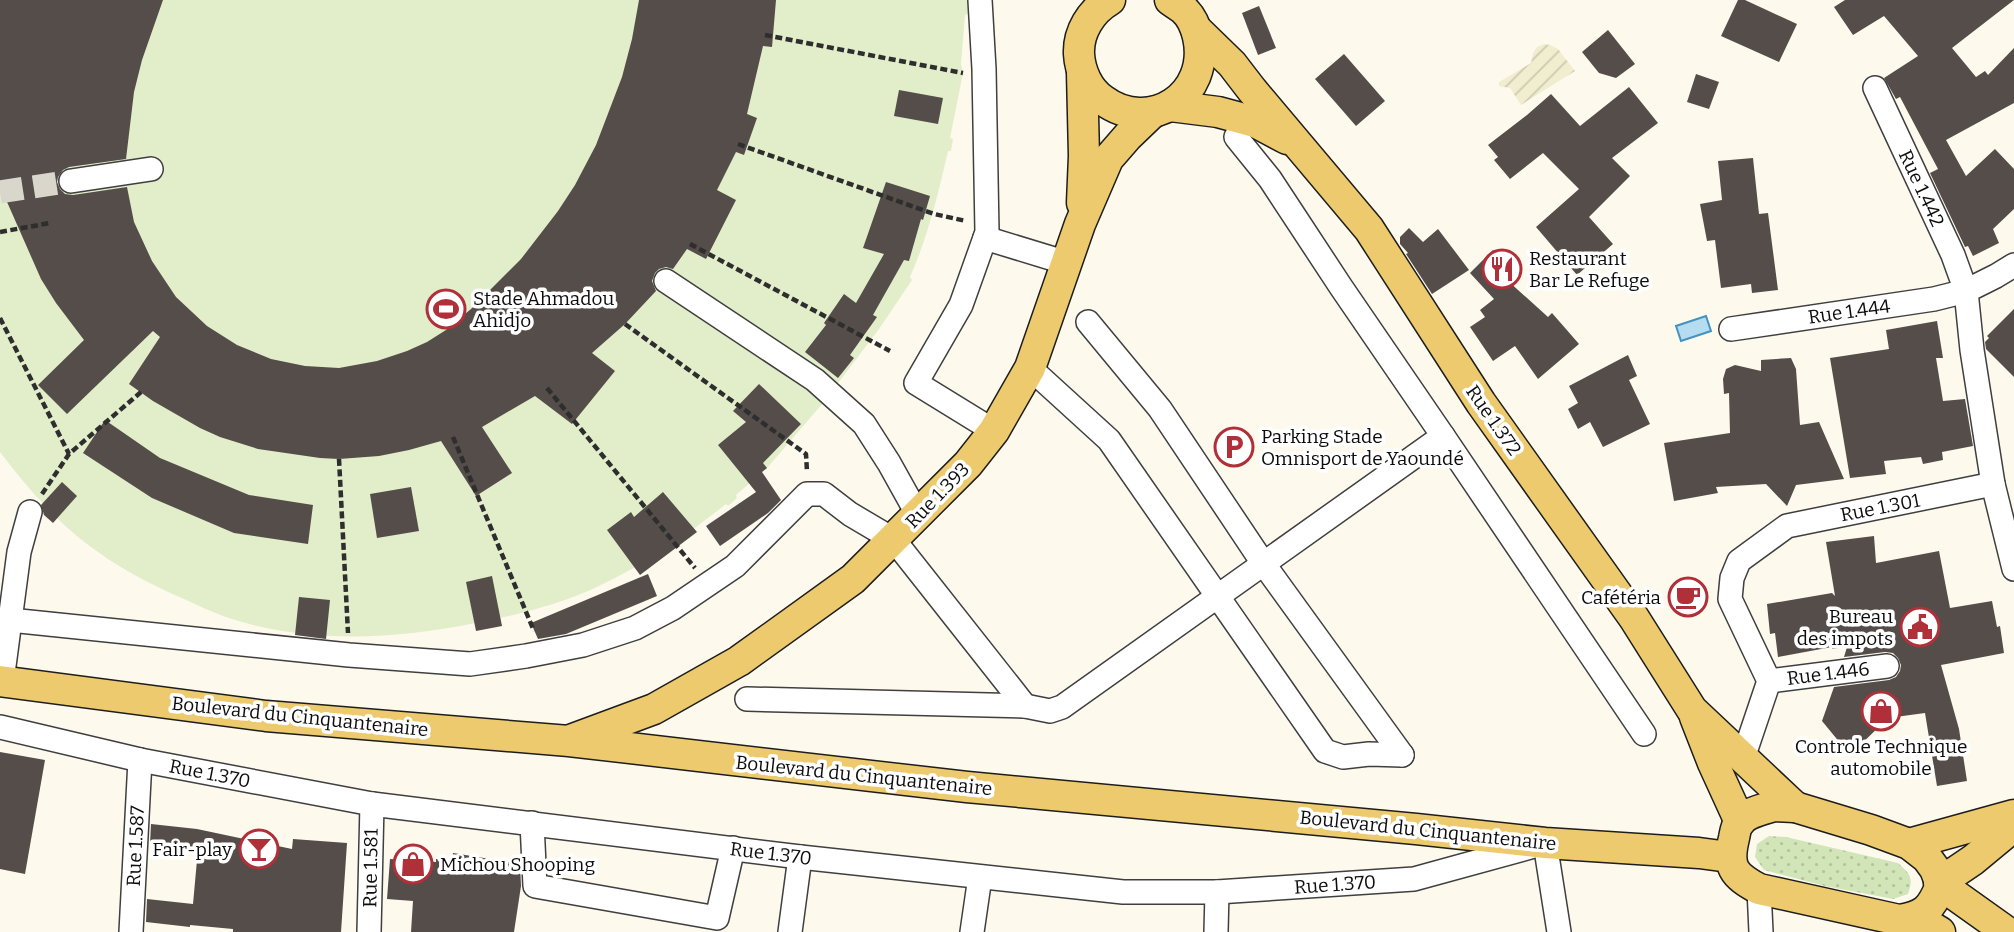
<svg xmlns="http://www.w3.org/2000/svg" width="2014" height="932" font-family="Bitter,serif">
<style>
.farmland{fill:url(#farmland-furrows)}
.garden{fill:url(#garden-dots)}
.pitch{fill:#e2edca}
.water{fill:#b5dcf1;stroke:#4393c1;stroke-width:2}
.building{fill:#544d49}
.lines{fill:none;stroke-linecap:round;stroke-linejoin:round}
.minor-tunnel{stroke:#d9d6cb;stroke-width:23;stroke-dasharray:23 11;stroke-linecap:butt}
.minor-casing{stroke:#3f3f3f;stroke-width:26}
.major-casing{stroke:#1d1d1d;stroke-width:33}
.path{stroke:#2e2e2e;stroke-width:4.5;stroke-dasharray:7 3.5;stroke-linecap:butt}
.minor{stroke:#fff;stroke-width:23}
.major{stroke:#edca6d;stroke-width:30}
.labels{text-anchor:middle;stroke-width:7;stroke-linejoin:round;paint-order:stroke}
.street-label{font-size:19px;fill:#0c0c0c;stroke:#fff}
.poi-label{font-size:19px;fill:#0c0c0c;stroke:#fff;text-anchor:start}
</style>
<defs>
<pattern id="farmland-furrows" width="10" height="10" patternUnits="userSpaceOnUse" patternTransform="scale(1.75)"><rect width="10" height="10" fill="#f1edcf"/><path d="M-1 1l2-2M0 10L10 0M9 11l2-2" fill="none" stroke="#cdcab1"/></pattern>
<pattern id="garden-dots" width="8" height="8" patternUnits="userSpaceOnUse" patternTransform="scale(1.75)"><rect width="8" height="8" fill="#d1e5b9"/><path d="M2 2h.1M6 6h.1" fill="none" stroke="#b2c39e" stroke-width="1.8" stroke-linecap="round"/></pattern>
</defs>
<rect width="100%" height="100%" fill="#fdfaed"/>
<!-- farmland -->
<path class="farmland" d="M1544 44 1550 45 1558 49 1575 71 1521 105 1510 88 1499 86V82L1531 63 1533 53 1537 47Z"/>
<!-- garden -->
<path class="garden" d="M1769 836 1786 837 1898 863C1910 874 1914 877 1908 894L1893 899 1825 886 1764 870 1755 857 1757 844Z"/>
<!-- pitch -->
<path class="pitch" d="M0 0H966L969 2 968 14 965 15 961 64 963 73 950 138 953 139 951 151H948C938 195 928 236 910 277L912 280 879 329 823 403 767 468 736 495 737 498 728 506 726 504C686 536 644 565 597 587 558 605 517 615 475 623 394 640 302 644 223 616 210 611 197 605 184 599 149 584 117 567 87 544 54 519 25 485 0 452Z"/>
<!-- water -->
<path class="water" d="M1706 316 1711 331 1681 341 1676 326Z"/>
<!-- building -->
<g class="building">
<path d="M0 0H163L142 60 134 92 126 159 69 167 63 170 58 177 57 182 60 189 65 194 73 195 127 187 134 222 152 261 176 297 207 326 237 345 271 359 305 366 339 368 377 361 407 351 427 342 446 330 471 309 521 259 558 211 575 185 596 145 622 77 632 39 639 0H776L772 47 763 46 747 114 757 118 744 155 736 152 717 190 736 200 706 259 687 249 673 269 666 267 659 269 655 273 652 281 656 291 625 324 592 353 615 371 572 424 535 396 482 427 512 473 476 496 441 441 409 450 379 456 339 459 320 458 258 449 220 437 200 428 153 401 129 384 160 337 153 331 67 414 38 385 84 340 56 303 41 279 0 186Z"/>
<path d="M1738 0H1745L1797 24 1779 62 1721 36Z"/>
<path d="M1845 0H2014L1952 48 1976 77 1985 71 1988 75 2014 48V103L1946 140 1966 176 1995 149 2014 169V209L1993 229 1999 243 1973 256 1968 246 1965 247 1930 173 1938 169 1900 97 1896 99 1884 78 1918 56 1884 16 1853 35 1834 7Z"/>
<path d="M1259 6 1276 48 1258 55 1242 13Z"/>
<path d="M1608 30 1635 64 1616 78 1599 73 1582 52Z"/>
<path d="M1344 54 1385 101 1356 126 1315 79Z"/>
<path d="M1696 74 1719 82 1709 109 1687 102Z"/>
<path d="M1629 87 1658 123 1612 158 1630 176 1589 217 1613 244 1577 275 1536 227 1579 189 1543 153 1510 179 1494 160 1498 157 1488 145 1527 115 1551 94 1580 126Z"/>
<path d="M899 90 943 98 938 124 894 116Z"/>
<path d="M1753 158 1759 214 1768 213 1778 290 1752 293 1751 284 1721 288 1715 240 1707 241 1700 204 1722 200 1718 161Z"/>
<path d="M886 182 930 196 923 220 921 219 909 261 904 260 873 315 877 317 850 355 854 358 838 378 805 352 826 325 824 323 844 294 856 303 884 254 863 248Z"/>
<path d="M1409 228 1423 242 1438 229 1469 270 1432 294 1406 254 1408 253 1400 244V237Z"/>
<path d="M1493 250 1515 273 1507 280 1548 317 1552 313 1579 344 1538 379 1515 346 1493 361 1470 327 1485 317 1480 310 1494 299 1470 273Z"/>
<path d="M2014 309V377L1986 349 1985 342 1989 338 1987 336Z"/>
<path d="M1937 321 1943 358H1936L1943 401 1965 399 1973 446 1942 452 1943 460 1923 464 1921 457 1884 461 1886 474 1850 478 1830 358 1889 349 1886 330Z"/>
<path d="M1628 355 1637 376 1629 380 1650 424 1603 447 1590 422 1578 429 1568 409 1578 403 1569 386Z"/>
<path d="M1791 358 1796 369 1800 425 1819 422 1844 479 1796 485 1787 506 1766 484 1716 487 1718 493 1674 501 1664 443 1730 433 1729 393 1724 394 1723 379 1726 369 1735 365 1761 371V360Z"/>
<path d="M759 384 801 424 763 463 767 468 762 472 781 500 768 513 720 546 706 526 756 492 718 445 746 422 733 411Z"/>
<path d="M105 420 160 458 249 495 313 505 308 544 234 533 152 498 83 453Z"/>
<path d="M62 482 77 496 53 523 44 515 41 505Z"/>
<path d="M411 487 419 531 377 538 370 494Z"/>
<path d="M663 492 697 532 640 575 607 530 631 512 634 517Z"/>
<path d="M1874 536 1876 563 1939 551 1950 608 1992 601 1997 627 2000 626 2004 653 1941 665 1959 729 1967 781 1937 786 1925 713 1888 718 1850 755 1822 721 1834 687 1889 680 1896 677 1900 671 1901 665 1898 658 1893 653 1885 652 1844 657 1847 647 1832 649V647L1778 657 1775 633 1770 634 1767 604 1832 593 1835 596 1826 542Z"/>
<path d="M648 574 657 596 566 634 538 639 531 623Z"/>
<path d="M492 576 502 626 476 631 466 582Z"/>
<path d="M299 597 330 600 326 639 295 635Z"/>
<path d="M0 752 45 760 25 874 0 869Z"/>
<path d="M151 824 197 829 292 849 293 839 347 843 341 932H233V929L190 925V927L146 922 147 899 193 904 198 849 150 844Z"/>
<path d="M453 853 520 864 521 886 514 932H411L413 901 387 899 390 859 436 862V859L452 860Z"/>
</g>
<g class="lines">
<!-- minor-tunnel -->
<path class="minor-tunnel" d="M0 192 71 181"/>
<defs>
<g id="minor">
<path d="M980 0 984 69 987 232 961 305 916 383 994 431"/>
<path d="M71 181 151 169"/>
<path d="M985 238 1067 263"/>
<path d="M666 281 815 380 864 424 889 463 918 515"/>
<path d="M1088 322 1160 409 1263 563 1402 755"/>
<path d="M1731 329 1934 299 1966 291 1953 255 1875 88"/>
<path d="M1030 368 1109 440 1325 751 1343 757 1369 754 1402 755"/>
<path d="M1443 436 1644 734"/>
<path d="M1993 484 2014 569"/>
<path d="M10 620 349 655 470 664 526 656 583 645 635 628 673 608 735 566 807 494H824L850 514 894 540 1025 706"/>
<path d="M2 681 19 552 30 512"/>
<path d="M1769 681 1887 666"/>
<path d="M747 699 1025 706 1050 711 1062 707 1443 436 1341 287 1270 179 1236 137"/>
<path d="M0 727 140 760 372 804 800 857 1123 892H1217L1414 879 1545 843 1559 932"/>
<path d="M1743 758 1769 681 1730 599 1732 578 1739 561 1787 526 1993 484 1972 350 1966 291 1996 276 2014 265"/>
<path d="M532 823 535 886 717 918 733 848"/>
<path d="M1759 889 1761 932"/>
<path d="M131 932 140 760"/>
<path d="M369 932 372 804"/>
<path d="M790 932 800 857"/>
<path d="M972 932 980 877"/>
<path d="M1216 932 1217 892"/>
</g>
<g id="major">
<path d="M1110 0C1091 11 1078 32 1079 54 1080 71 1088 90 1103 100 1150 135 1211 95 1198 37 1196 28 1191 16 1183 9 1179 6 1174 3 1170 0"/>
<path d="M1196 29 1232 64 1252 90 1369 229 1481 403 1634 618 1692 710 1795 807"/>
<path d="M1170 106 1218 112 1255 122 1287 139"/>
<path d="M1082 203 1084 156 1082 73"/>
<path d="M0 681 266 716 569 741 967 787 1416 829 1545 843 1699 853 1729 857"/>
<path d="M1695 717 1713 763 1740 822"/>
<path d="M573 739 654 709 739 661 853 579 968 464 994 431 1030 368 1080 224 1108 159 1128 136 1153 112"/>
<path d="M1774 806 1795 807 1871 830 1909 844 1927 858 1935 869 1941 885C1931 909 1925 916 1899 920L1759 889C1733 875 1727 867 1734 838 1735 833 1736 826 1739 822 1748 812 1761 810 1774 806Z"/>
<path d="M1909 844 2014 815"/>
<path d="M1939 883 1973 860 2014 826"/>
<path d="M1941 885 2007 932"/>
<path d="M1915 917 1940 932"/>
</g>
</defs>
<!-- minor casing -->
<use href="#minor" class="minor-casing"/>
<!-- major casing -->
<use href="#major" class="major-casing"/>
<!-- path -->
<g class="path">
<path d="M765 35 963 73"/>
<path d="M738 144 934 214 966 221"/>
<path d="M0 232 50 223"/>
<path d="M690 244 890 351"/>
<path d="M0 318 69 454"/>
<path d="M625 324 806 454 807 472"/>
<path d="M547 388 695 568"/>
<path d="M453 437 534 631"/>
<path d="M339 459 348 633"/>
<path d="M42 494 69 454 141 392"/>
</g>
<!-- minor -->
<use href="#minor" class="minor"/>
<!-- major -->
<use href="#major" class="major"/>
</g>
<!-- icons -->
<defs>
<symbol id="restaurant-ring" viewBox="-11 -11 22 22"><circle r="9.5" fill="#fff" stroke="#b0303a" stroke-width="1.5"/><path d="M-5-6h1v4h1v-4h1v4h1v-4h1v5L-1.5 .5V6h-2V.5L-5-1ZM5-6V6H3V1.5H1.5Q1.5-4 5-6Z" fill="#b0303a"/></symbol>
<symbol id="stadium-ring" viewBox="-11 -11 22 22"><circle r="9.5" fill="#fff" stroke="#b0303a" stroke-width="1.5"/><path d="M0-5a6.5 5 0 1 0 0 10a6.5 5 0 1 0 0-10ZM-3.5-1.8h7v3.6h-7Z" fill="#b0303a"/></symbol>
<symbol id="parking-ring" viewBox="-11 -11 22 22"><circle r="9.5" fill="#fff" stroke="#b0303a" stroke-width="1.5"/><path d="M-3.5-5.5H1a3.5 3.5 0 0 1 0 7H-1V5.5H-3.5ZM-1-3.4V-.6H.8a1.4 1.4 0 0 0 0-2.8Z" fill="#b0303a"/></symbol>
<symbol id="cafe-ring" viewBox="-11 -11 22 22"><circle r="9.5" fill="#fff" stroke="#b0303a" stroke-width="1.5"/><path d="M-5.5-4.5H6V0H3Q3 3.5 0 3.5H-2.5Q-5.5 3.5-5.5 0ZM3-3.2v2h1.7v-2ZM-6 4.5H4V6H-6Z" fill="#b0303a"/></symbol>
<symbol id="civic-ring" viewBox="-11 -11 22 22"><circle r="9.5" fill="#fff" stroke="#b0303a" stroke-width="1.5"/><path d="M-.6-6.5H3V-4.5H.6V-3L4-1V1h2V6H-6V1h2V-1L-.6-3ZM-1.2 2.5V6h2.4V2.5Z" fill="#b0303a"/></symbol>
<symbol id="shop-ring" viewBox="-11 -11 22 22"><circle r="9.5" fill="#fff" stroke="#b0303a" stroke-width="1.5"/><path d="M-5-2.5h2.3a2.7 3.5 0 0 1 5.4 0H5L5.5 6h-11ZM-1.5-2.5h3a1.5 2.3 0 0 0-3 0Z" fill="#b0303a"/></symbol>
<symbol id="bar-ring" viewBox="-11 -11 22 22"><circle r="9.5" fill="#fff" stroke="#b0303a" stroke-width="1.5"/><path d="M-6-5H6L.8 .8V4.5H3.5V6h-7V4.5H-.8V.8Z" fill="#b0303a"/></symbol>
</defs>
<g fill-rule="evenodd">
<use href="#restaurant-ring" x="1480" y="247" width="44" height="44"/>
<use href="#stadium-ring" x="424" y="287" width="44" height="44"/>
<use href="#parking-ring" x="1212" y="425" width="44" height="44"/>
<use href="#cafe-ring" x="1666" y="575" width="44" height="44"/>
<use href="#civic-ring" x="1898" y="605" width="44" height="44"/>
<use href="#shop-ring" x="1859" y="689" width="44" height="44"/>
<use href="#bar-ring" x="237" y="827" width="44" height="44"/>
<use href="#shop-ring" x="391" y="842" width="44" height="44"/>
</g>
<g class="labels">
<!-- street labels -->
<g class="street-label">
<text transform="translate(1922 188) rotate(65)" y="7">Rue 1.442</text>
<text transform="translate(1849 311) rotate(-8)" y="7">Rue 1.444</text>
<text transform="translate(1494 420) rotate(55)" y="7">Rue 1.372</text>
<text transform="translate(937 495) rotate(-46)" y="7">Rue 1.393</text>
<text transform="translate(1880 507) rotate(-11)" y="7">Rue 1.301</text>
<text transform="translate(1828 673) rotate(-7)" y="7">Rue 1.446</text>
<text transform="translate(300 716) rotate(6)" y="7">Boulevard du Cinquantenaire</text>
<text transform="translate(210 773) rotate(11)" y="7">Rue 1.370</text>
<text transform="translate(864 775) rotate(6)" y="7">Boulevard du Cinquantenaire</text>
<text transform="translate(1428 830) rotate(6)" y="7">Boulevard du Cinquantenaire</text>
<text transform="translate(135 846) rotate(-87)" y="7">Rue 1.587</text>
<text transform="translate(771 853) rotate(7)" y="7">Rue 1.370</text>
<text transform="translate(370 868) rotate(-89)" y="7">Rue 1.581</text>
<text transform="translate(1335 884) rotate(-4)" y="7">Rue 1.370</text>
</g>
<!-- poi labels -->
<g class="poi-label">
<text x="1529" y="265">Restaurant<tspan x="1529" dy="22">Bar Le Refuge</tspan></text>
<text x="473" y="305">Stade Ahmadou<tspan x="473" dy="22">Ahidjo</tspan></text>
<text x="1261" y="443">Parking Stade<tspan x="1261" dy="22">Omnisport de Yaoundé</tspan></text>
<text x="1661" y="604" text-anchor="end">Cafétéria</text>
<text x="1893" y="623" text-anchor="end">Bureau<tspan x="1893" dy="22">des impots</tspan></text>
<text x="1881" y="753" text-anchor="middle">Controle Technique<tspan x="1881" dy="22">automobile</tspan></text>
<text x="232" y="856" text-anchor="end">Fair-play</text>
<text x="440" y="871">Michou Shooping</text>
</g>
</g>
</svg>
